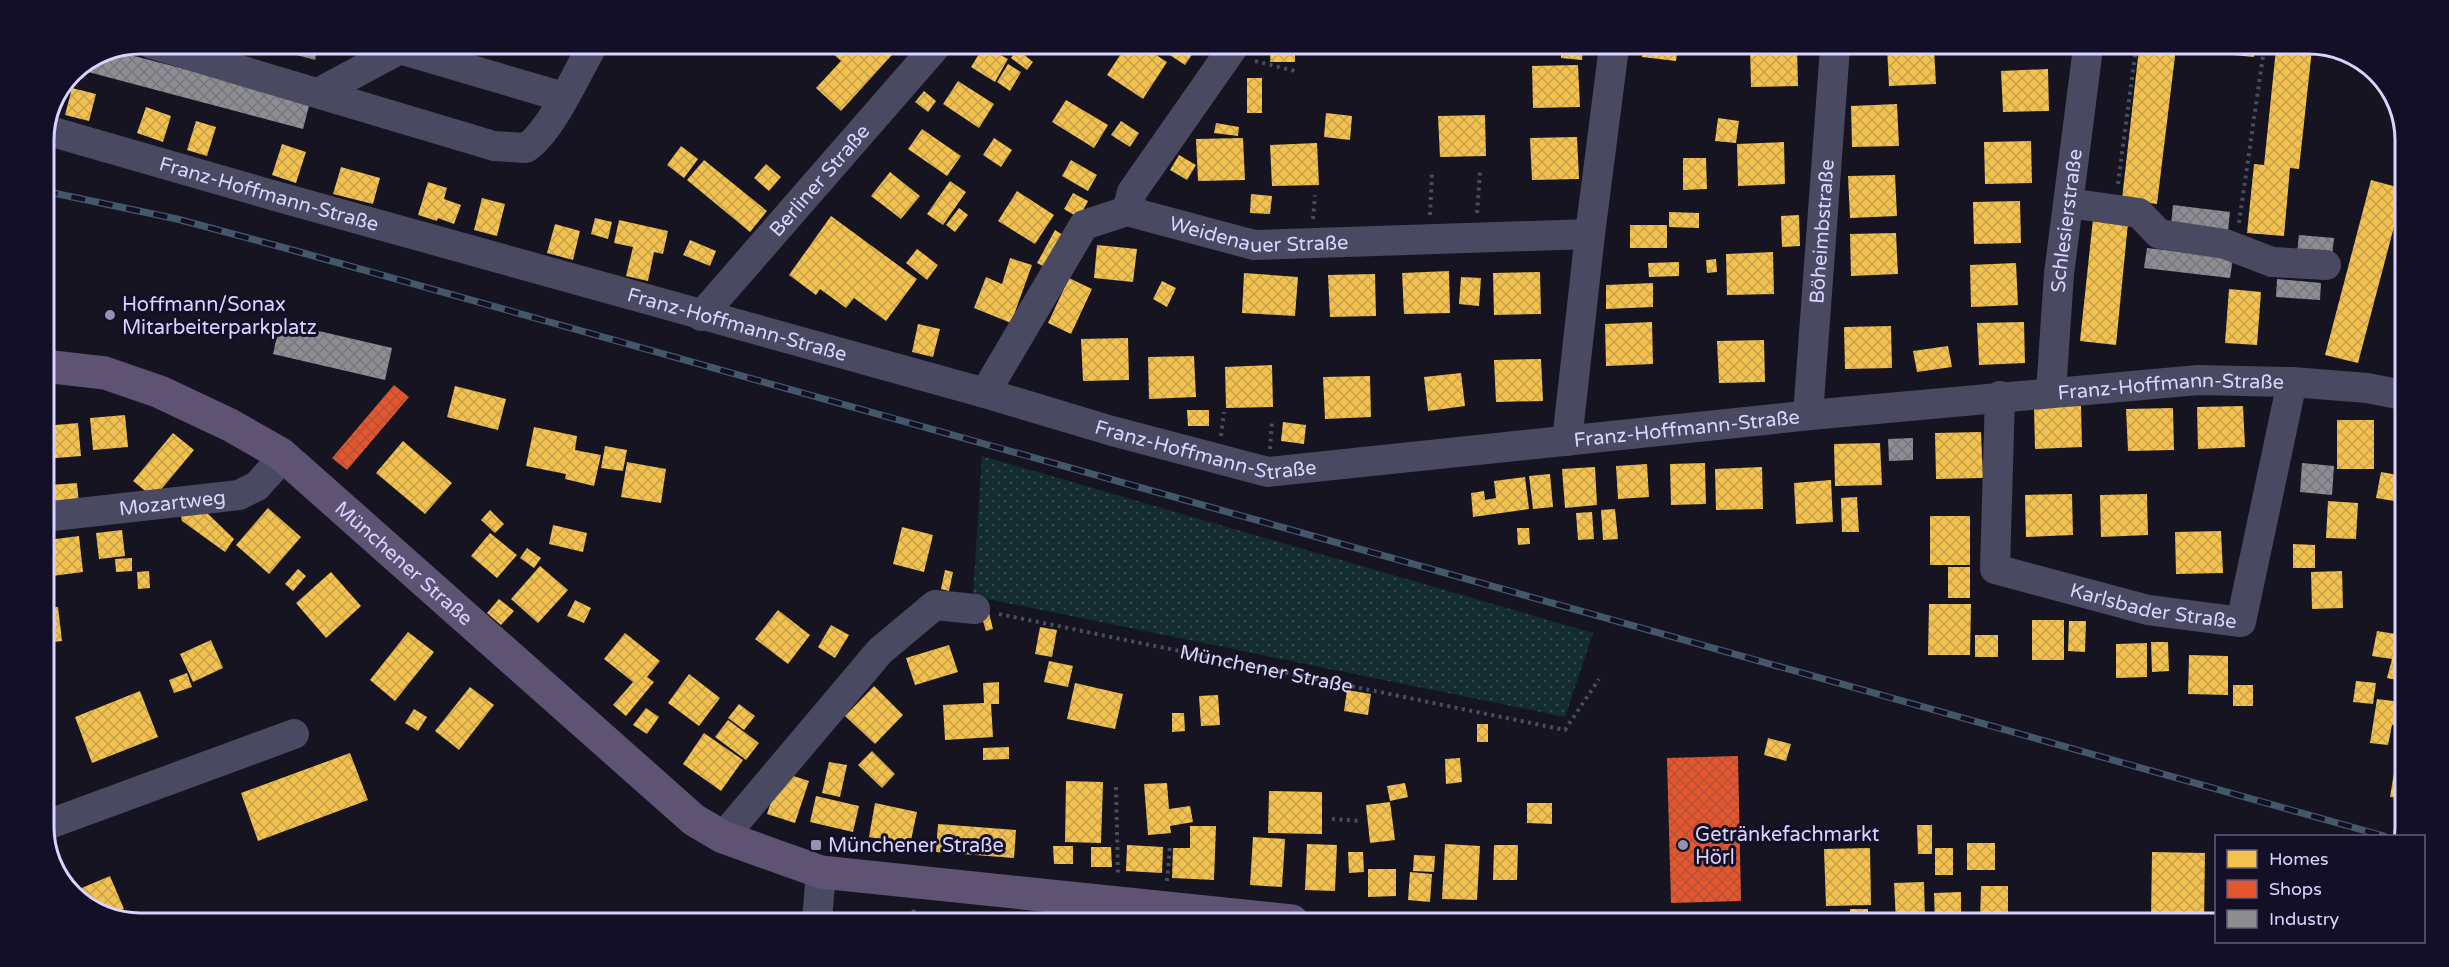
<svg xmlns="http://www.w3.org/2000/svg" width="2449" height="967" font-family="'Varela Round',sans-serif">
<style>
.grass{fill:url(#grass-dots)}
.homes{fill:url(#homes-cross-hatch)}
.shops{fill:url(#shops-cross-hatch)}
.industry{fill:url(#industry-cross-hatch)}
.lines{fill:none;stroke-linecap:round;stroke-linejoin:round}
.path{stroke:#44505f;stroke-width:4;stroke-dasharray:3 4.5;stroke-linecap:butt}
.minor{stroke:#4a4962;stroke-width:30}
.major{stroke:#5e5373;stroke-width:33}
.rail-casing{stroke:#43596b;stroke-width:7}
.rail{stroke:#130f26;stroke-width:4.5;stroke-dasharray:14;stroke-linecap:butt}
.poi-dot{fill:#9591b1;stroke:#130f26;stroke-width:2}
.labels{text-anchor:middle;stroke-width:6;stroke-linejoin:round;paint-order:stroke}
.street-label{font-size:20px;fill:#d9d4ff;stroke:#130f26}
.poi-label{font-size:20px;fill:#d9d4ff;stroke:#130f26;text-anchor:start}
.rim{fill:none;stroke:#d9d4ff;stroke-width:3}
</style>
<defs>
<pattern id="grass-dots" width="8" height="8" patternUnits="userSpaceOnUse" patternTransform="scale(1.5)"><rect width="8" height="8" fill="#132c2d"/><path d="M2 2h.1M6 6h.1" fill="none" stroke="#354a4c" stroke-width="1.8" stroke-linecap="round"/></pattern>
<pattern id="homes-cross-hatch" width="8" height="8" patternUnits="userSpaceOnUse" patternTransform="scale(1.5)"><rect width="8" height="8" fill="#f2c14e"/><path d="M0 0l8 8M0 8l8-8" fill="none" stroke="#c6a14e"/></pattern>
<pattern id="shops-cross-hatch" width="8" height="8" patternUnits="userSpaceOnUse" patternTransform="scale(1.5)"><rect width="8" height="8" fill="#e4572e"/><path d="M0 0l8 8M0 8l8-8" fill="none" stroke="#b35037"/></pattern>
<pattern id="industry-cross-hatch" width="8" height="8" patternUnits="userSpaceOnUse" patternTransform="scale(1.5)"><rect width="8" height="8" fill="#8d8d92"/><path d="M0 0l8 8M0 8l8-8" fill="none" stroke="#76767d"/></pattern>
</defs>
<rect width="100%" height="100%" fill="#161421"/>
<!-- grass -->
<path class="grass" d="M982 456 1593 633 1565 717 973 596Z"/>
<!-- homes -->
<g class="homes">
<path d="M823 45H901L841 111 816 88 841 61Z"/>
<path d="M984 46 1008 59 995 82 971 67Z"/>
<path d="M1126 46H1142L1167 62 1143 99 1107 75Z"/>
<path d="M1169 46H1189L1195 50 1185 65 1165 52Z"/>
<path d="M1271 46H1295V62H1270Z"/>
<path d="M1561 47H1583L1582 60 1561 58Z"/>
<path d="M1643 47H1678L1676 61 1642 57Z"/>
<path d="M1750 47H1797L1798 86 1751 87Z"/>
<path d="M1887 48H1934L1936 84 1889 86Z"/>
<path d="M2139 48H2176L2157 204 2122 199Z"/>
<path d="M2200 48H2224L2254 49V57L2200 52Z"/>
<path d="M1017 49 1033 62 1027 70 1011 58Z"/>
<path d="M2276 49H2312L2299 169 2290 168 2284 236 2247 233 2254 164 2264 165Z"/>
<path d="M1008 64 1021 72 1010 91 997 82Z"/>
<path d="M1578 65 1580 107 1533 108 1532 66Z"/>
<path d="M2048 69 2049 111 2003 112 2001 71Z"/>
<rect x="1247" y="78" width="15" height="35"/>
<path d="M958 81 994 104 979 128 943 104Z"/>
<path d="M72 88 96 94 89 121 65 115Z"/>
<path d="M924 91 936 101 928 112 915 102Z"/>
<path d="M1066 100 1108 125 1094 148 1052 122Z"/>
<path d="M1897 104 1899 146 1852 147 1851 106Z"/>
<path d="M146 107 171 116 163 142 137 133Z"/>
<path d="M1326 113 1352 116 1350 140 1324 137Z"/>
<path d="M1485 115 1486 156 1440 157 1438 116Z"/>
<path d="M1718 118 1739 121 1736 143 1715 141Z"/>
<path d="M196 121 216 127 207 156 187 150Z"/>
<path d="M1121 121 1139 133 1130 147 1111 135Z"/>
<path d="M1216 123 1239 127 1238 136 1214 133Z"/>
<path d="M922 129 961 156 947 176 908 149Z"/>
<path d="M1577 137 1579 179 1532 180 1530 138Z"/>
<path d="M994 138 1012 150 1001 167 983 155Z"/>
<path d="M1243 138 1245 180 1198 181 1196 139Z"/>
<path d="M2031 141 2032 183 1985 184 1984 142Z"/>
<path d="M1784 142 1785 184 1738 186 1737 144Z"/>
<path d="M1317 143 1319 185 1272 186 1270 145Z"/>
<path d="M282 144 306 152 296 183 272 175Z"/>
<path d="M681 146 698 159 684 178 667 165Z"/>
<path d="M1179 155 1196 165 1187 180 1170 170Z"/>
<path d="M1683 158H1706L1707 189 1683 190Z"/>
<path d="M704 160 767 211 750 232 687 180Z"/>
<path d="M1071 160 1097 175 1088 191 1062 176Z"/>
<path d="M766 164 781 177 769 191 754 178Z"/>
<path d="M341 167 380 178 373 204 333 194Z"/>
<path d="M890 172 920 196 901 219 871 196Z"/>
<path d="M1895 175 1897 216 1850 218 1848 176Z"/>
<path d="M2371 180 2404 189 2358 363 2325 355Z"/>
<path d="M950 181 966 192 943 225 927 214Z"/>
<path d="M428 182 447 188 444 199 461 205 454 224 438 218 437 221 418 215Z"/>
<path d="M1017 191 1054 215 1035 244 998 221Z"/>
<path d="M1073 193 1088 201 1079 218 1064 209Z"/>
<path d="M1251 194 1272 196 1270 214 1250 213Z"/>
<path d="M482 198 505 204 497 236 474 230Z"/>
<path d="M2020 201 2021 243 1974 244 1973 202Z"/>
<path d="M959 208 968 215 955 232 946 225Z"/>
<path d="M1669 212 1699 213V228L1669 227Z"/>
<path d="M1799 215 1800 246 1782 247 1781 216Z"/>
<path d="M831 216 917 279 886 321 854 298 846 308 820 289 816 295 789 275Z"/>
<path d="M595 218 612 222 608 239 591 234Z"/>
<path d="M2093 219 2128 223 2116 345 2080 341Z"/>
<path d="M619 220 668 231 663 254 654 252 648 281 626 276 633 247 614 243Z"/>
<path d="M555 224 580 231 573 260 547 253Z"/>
<rect x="1630" y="225" width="37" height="23"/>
<path d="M1055 230 1066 237 1049 269 1037 263Z"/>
<path d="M1896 233 1898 274 1851 276 1850 234Z"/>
<path d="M690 240 716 251 710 266 683 255Z"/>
<path d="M1097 245 1137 249 1133 282 1094 278Z"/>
<path d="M917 249 938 265 927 280 906 263Z"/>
<path d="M1773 252 1774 294 1727 295 1726 254Z"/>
<path d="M1010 258 1032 265 1011 323 974 308 986 277 1002 284Z"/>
<path d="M1716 259 1717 272 1707 273 1706 260Z"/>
<path d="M1679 262V276L1649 277 1648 263Z"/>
<path d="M2016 263 2018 305 1971 307 1970 265Z"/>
<path d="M1449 271 1450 313 1404 314 1402 273Z"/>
<path d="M1540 272 1541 314 1494 315 1493 273Z"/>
<path d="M1244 273 1298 277 1295 316 1242 313Z"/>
<path d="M1375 274 1376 316 1330 317 1328 275Z"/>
<path d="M1461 277 1481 278 1479 306 1459 304Z"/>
<path d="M1069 278 1092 289 1071 334 1048 323Z"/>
<path d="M1162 281 1176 288 1167 307 1153 299Z"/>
<path d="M1653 283V307L1606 309V285Z"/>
<path d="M2229 289 2261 292 2257 345 2225 343Z"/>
<path d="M1652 322 1653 364 1606 366 1605 324Z"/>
<path d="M2024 322 2025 363 1979 365 1977 323Z"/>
<path d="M918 324 940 329 933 357 912 352Z"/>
<path d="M1891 326 1892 368 1845 369 1844 327Z"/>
<path d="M1128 338 1129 380 1083 381 1081 339Z"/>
<path d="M1764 340 1765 382 1719 383 1717 341Z"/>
<path d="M1948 346 1952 367 1917 372 1913 351Z"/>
<path d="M1194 356 1196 397 1149 399 1148 357Z"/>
<path d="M1541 359 1543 401 1496 402 1494 360Z"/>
<path d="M1272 365 1273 407 1226 408 1225 367Z"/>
<path d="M1461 373 1465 406 1428 411 1424 377Z"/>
<path d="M1370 376 1371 417 1325 419 1323 377Z"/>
<path d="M455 386 506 399 498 430 447 417Z"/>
<path d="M2081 406 2082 447 2035 449 2034 407Z"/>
<path d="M2243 406 2245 447 2198 449 2197 407Z"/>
<path d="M2173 408 2174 450 2128 451 2126 409Z"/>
<path d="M1187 410H1209V426H1188Z"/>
<path d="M125 415 128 447 93 450 90 418Z"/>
<rect x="2337" y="420" width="37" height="49"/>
<path d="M1283 422 1306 425 1304 444 1281 441Z"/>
<path d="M78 423 81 456 44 459V426Z"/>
<path d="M534 427 577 436 575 450 601 455 594 486 565 479 566 474 526 466Z"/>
<path d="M1981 432 1983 478 1936 479 1935 433Z"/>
<path d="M173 433 194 450 154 498 133 481Z"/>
<path d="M403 441 452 483 425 514 376 473Z"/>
<path d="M1880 443 1882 485 1835 486 1834 444Z"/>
<path d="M605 446 627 450 623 471 601 468Z"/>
<path d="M627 462 666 469 661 503 621 497Z"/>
<path d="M1705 463 1706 504 1671 505 1670 464Z"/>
<path d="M1647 464 1649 497 1618 499 1616 466Z"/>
<path d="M1595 467 1597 505 1565 508 1562 469Z"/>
<path d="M1762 467 1763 509 1716 510 1715 469Z"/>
<path d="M2381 472 2403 476 2400 502 2376 498Z"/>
<path d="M1550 474 1553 507 1533 509 1529 476Z"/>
<path d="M1525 477 1529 509 1473 517 1471 493 1484 491 1485 500 1496 498 1494 481Z"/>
<path d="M1831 480 1833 522 1796 524 1794 483Z"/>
<path d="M77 483 79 504 52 506 50 485Z"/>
<path d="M2072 494 2073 535 2026 537 2025 495Z"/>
<path d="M2147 494 2148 535 2101 537 2100 495Z"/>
<path d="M1857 497 1859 532H1842L1841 498Z"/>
<path d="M2328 501 2358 503 2356 539 2326 538Z"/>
<path d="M268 508 301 537 269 574 236 545Z"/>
<path d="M1615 509 1618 539 1603 540 1601 510Z"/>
<path d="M490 510 504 524 495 533 481 520Z"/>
<path d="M205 511 234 539 225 552 182 521 180 513Z"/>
<path d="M1592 512 1594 539 1578 540 1576 513Z"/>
<rect x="1930" y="516" width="40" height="49"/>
<path d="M553 525 587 533 583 552 549 544Z"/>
<path d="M902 527 933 535 924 572 893 564Z"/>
<path d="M1517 528H1529L1530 544 1518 545Z"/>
<path d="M122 530 125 556 99 559 96 533Z"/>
<path d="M2221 531 2223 573 2176 574 2175 532Z"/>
<path d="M490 533 517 555 497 578 471 556Z"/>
<path d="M79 536 83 572 52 576 48 540Z"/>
<path d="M2293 544 2315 545V568H2293Z"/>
<path d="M527 548 541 558 534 568 520 558Z"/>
<path d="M132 558V571L116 572 115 559Z"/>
<path d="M540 566 568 590 538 623 511 599Z"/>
<rect x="1948" y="567" width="22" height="31"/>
<path d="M298 569 306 576 293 591 285 584Z"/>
<path d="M945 570 953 572 949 591 941 589Z"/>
<path d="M149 571 150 588 138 589 137 572Z"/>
<path d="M2342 571 2343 608 2312 609 2311 572Z"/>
<path d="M331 572 361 606 326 638 296 603Z"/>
<path d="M499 599 514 611 501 625 487 613Z"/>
<path d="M575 600 591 608 584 623 567 616Z"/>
<path d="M1929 604H1971L1970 655H1928Z"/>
<path d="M58 607 62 641 44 643V608Z"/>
<path d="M778 610 810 635 788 664 755 639Z"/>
<path d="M989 613 993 629 986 631 981 615Z"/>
<rect x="2032" y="620" width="32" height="40"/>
<path d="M2069 621H2086L2085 652 2068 651Z"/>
<path d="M831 625 849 635 835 658 818 647Z"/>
<path d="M1040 627 1057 630 1052 657 1035 654Z"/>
<path d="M2377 631 2402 635 2401 681 2387 678 2392 659 2372 656Z"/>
<path d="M408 632 434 652 395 701 370 680Z"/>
<path d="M625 633 660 661 647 677 654 682 626 716 613 705 633 682 604 659Z"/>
<rect x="1975" y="635" width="23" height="22"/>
<path d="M211 640 223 668 193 682 180 654Z"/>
<path d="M2151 642H2168L2169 671 2152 672Z"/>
<path d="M2147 643V677L2116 678V644Z"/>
<path d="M949 645 958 672 915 685 906 658Z"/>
<path d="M2189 655 2228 656V695L2188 694Z"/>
<path d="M1049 661 1073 666 1068 687 1044 682Z"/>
<path d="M187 673 192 687 174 693 169 680Z"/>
<path d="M689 674 720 698 699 726 668 703Z"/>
<path d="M2356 681 2376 683 2373 704 2353 702Z"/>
<path d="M999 682V704H991L993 737 945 740 943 705 984 703 983 683Z"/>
<path d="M1075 683 1123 694 1115 729 1067 719Z"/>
<rect x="2233" y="685" width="20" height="21"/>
<path d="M874 686 903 715 875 744 845 716Z"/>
<path d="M470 687 494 705 459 750 435 731Z"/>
<path d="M1347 690 1371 694 1368 715 1344 711Z"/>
<path d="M140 691 158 737 92 763 75 717Z"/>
<path d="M1218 695 1220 725 1201 726 1199 696Z"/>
<path d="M2377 699 2401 702V726L2392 725 2388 745 2370 743Z"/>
<path d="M739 704 755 716 744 730 728 718Z"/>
<path d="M646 708 659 717 647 734 633 725Z"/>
<path d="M414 709 427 717 418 731 405 723Z"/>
<path d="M1172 713H1184L1185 731 1172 732Z"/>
<path d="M728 720 759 743 746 760 715 737Z"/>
<rect x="1477" y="724" width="11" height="18"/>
<path d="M704 733 743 760 721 791 683 764Z"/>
<path d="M44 738 52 758 44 761Z"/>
<path d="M1768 738 1791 744 1786 761 1764 755Z"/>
<path d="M1009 747V759L983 760V748Z"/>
<path d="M872 751 895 774 882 788 858 765Z"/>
<path d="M350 753 368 800 258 841 241 793Z"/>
<path d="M1460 758 1462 782 1446 784 1445 759Z"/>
<path d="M2396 761 2401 762V798L2390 797Z"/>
<path d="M829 762 847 765 840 797 822 793Z"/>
<path d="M781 772 809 781 795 823 767 814Z"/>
<path d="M1066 781 1103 782 1101 843 1065 842Z"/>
<path d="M1167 783 1169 809 1190 806 1193 822 1170 826 1171 833 1148 835 1144 784Z"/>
<path d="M1405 783 1408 797 1390 801 1387 786Z"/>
<path d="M1269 791 1322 792V834L1268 833Z"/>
<path d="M816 796 859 806 853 832 810 822Z"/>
<path d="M1390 802 1395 840 1370 843 1366 805Z"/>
<path d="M875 803 917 812 910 845 869 837Z"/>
<path d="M1527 803H1552V824L1527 823Z"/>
<path d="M938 824 1016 830 1014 858 936 852Z"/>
<path d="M1917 825H1932V854H1918Z"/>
<path d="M1190 826H1216L1214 880 1172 878 1173 848H1190Z"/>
<path d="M1253 837 1285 839 1282 887 1250 885Z"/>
<rect x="1967" y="843" width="28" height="27"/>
<path d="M1307 844 1337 845 1335 891 1305 890Z"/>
<path d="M1445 844 1480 846 1477 900 1442 899Z"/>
<path d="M1127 845 1163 847 1162 873 1126 871Z"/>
<path d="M1494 845H1518L1517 880H1493Z"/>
<path d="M1053 846H1073V864H1054Z"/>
<path d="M1091 847H1111L1112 867H1091Z"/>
<path d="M1870 848 1871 905 1826 906 1824 849Z"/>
<rect x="1935" y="848" width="18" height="27"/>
<path d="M1348 852H1363L1364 872 1349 873Z"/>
<path d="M2152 852 2205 853 2204 923H2140V920H2151Z"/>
<path d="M1414 855 1435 856 1434 872 1413 871Z"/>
<path d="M1368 869H1396V896L1368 897Z"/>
<path d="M1410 872 1432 874 1430 902 1408 900Z"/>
<path d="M110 876 124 909 106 917 72 892Z"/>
<path d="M1924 882 1925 920 1896 921 1894 883Z"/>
<path d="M1981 886H2008V922H1980Z"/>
<path d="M1961 892V922L1935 923 1934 893Z"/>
<rect x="1850" y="909" width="18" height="13"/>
</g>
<!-- shops -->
<g class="shops">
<path d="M394 385 409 397 347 470 332 458Z"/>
<path d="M2403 435V452L2398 450Z"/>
<path d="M1738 756 1741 901 1671 903 1667 758Z"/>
</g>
<!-- industry -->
<g class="industry">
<path d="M256 44H319L315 60Z"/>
<path d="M541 44 563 45 561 53 532 45Z"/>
<path d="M119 52 310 102 303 129 77 69Z"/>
<path d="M2173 205 2230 212 2228 231 2171 225Z"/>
<path d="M2299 235 2334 238 2332 256 2297 253Z"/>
<path d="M2147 248 2233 258 2230 278 2144 268Z"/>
<path d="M2277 279 2321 283 2320 300 2276 297Z"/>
<path d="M280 322 392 348 385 380 273 354Z"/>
<path d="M1913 438V460L1889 461 1888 439Z"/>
<path d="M2302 463 2334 466 2332 495 2300 492Z"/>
</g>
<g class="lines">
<!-- path -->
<g class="path">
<path d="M1255 61 1295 71"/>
<path d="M2118 184 2136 48"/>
<path d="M1477 213 1480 172"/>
<path d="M1430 215 1432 171"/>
<path d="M1313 219 1315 195"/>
<path d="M2239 223 2264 49"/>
<path d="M1221 436 1224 412"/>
<path d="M1270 449 1272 422"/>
<path id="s1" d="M999 614 1565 730 1599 679"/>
<path d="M1116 787 1118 877"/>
<path d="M1332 819 1360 821"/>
<path d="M1167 881 1170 846"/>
<path d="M1691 913V922"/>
<path d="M913 920 914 907"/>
</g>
<!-- minor -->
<g class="minor">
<path d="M152 44 494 146 526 148C552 130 576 74 593 45"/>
<path id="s2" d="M1234 46 1132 192 1127 211 1254 245 1590 234"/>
<path d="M318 93 400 49 563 97"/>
<path id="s3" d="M46 130 279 197 985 393 1112 431 1268 472 1821 414 2198 380 2292 382 2367 388 2403 395"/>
<path d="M2069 203 2139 213 2159 234 2225 244 2272 262 2326 265"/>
<path id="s4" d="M701 316 937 45"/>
<path id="s5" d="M2051 392 2059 274 2088 48"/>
<path d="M985 393 1084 225 1127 211"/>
<path id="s6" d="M2000 396 1995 569 2148 610 2241 622 2292 382"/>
<path id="s7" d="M1808 415 1835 48"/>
<path d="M1567 441 1590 234 1614 47"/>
<path id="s8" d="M44 517 239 495 257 486 284 456"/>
<path d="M44 826 294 734"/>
<path d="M723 837 880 651 935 605 975 609"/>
<path d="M817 920 821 872"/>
</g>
<!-- major -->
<path class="major" id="s9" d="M44 366 105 373 160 392 230 425 281 454 694 820 723 837 821 872 1292 921"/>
<defs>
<path id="rail" d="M44 191 177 219 296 251 2384 836"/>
</defs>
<!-- rail casing -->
<use href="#rail" class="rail-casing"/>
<!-- rail -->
<use href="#rail" class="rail"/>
</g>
<!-- markers -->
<g class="poi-dot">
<circle cx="110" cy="315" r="6"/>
<rect x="810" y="839" width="12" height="12" rx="3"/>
<circle cx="1683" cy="845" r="6"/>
</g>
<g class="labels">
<!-- street labels -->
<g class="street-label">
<text dy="7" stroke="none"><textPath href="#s4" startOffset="180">Berliner Straße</textPath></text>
<text dy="7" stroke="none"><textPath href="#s3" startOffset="232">Franz-Hoffmann-Straße</textPath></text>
<text dy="7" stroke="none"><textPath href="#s5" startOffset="172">Schlesierstraße</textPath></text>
<text dy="7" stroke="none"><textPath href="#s2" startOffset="333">Weidenauer Straße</textPath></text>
<text dy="7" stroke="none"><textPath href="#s7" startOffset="184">Böheimbstraße</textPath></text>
<text dy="7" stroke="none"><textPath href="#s3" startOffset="718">Franz-Hoffmann-Straße</textPath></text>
<text dy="7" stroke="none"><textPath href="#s3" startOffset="2176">Franz-Hoffmann-Straße</textPath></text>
<text dy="7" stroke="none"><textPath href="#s3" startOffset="1690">Franz-Hoffmann-Straße</textPath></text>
<text dy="7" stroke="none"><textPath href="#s3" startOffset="1204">Franz-Hoffmann-Straße</textPath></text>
<text dy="7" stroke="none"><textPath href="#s8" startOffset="129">Mozartweg</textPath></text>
<text dy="7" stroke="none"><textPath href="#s9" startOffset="420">Münchener Straße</textPath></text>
<text dy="7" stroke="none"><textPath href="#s6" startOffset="336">Karlsbader Straße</textPath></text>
<text dy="7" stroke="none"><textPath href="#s1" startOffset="273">Münchener Straße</textPath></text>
</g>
<!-- poi labels -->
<g class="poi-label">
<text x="122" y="311">Hoffmann/Sonax<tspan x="122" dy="23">Mitarbeiterparkplatz</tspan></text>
<text x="1695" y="841">Getränkefachmarkt<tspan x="1695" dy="23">Hörl</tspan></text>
<text x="828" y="852">Münchener Straße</text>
</g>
</g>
<!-- crop -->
<path d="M0 0H2449V967H0ZM140 54H2309A86 86 0 0 1 2395 140V827A86 86 0 0 1 2309 913H140A86 86 0 0 1 54 827V140A86 86 0 0 1 140 54Z" fill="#130f26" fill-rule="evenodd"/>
<path class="rim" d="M140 54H2309A86 86 0 0 1 2395 140V827A86 86 0 0 1 2309 913H140A86 86 0 0 1 54 827V140A86 86 0 0 1 140 54Z"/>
<!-- legend -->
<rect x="2215" y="835" width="210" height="108" fill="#130f26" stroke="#625e7d" stroke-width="1.5"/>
<rect x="2227" y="850" width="30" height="18" fill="#f2c14e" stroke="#625e7d" stroke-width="1.5"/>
<text x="2269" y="865" font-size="18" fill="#d9d4ff">Homes</text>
<rect x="2227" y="880" width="30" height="18" fill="#e4572e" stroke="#625e7d" stroke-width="1.5"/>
<text x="2269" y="895" font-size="18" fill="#d9d4ff">Shops</text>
<rect x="2227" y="910" width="30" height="18" fill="#8d8d92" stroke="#625e7d" stroke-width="1.5"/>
<text x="2269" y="925" font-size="18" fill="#d9d4ff">Industry</text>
</svg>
